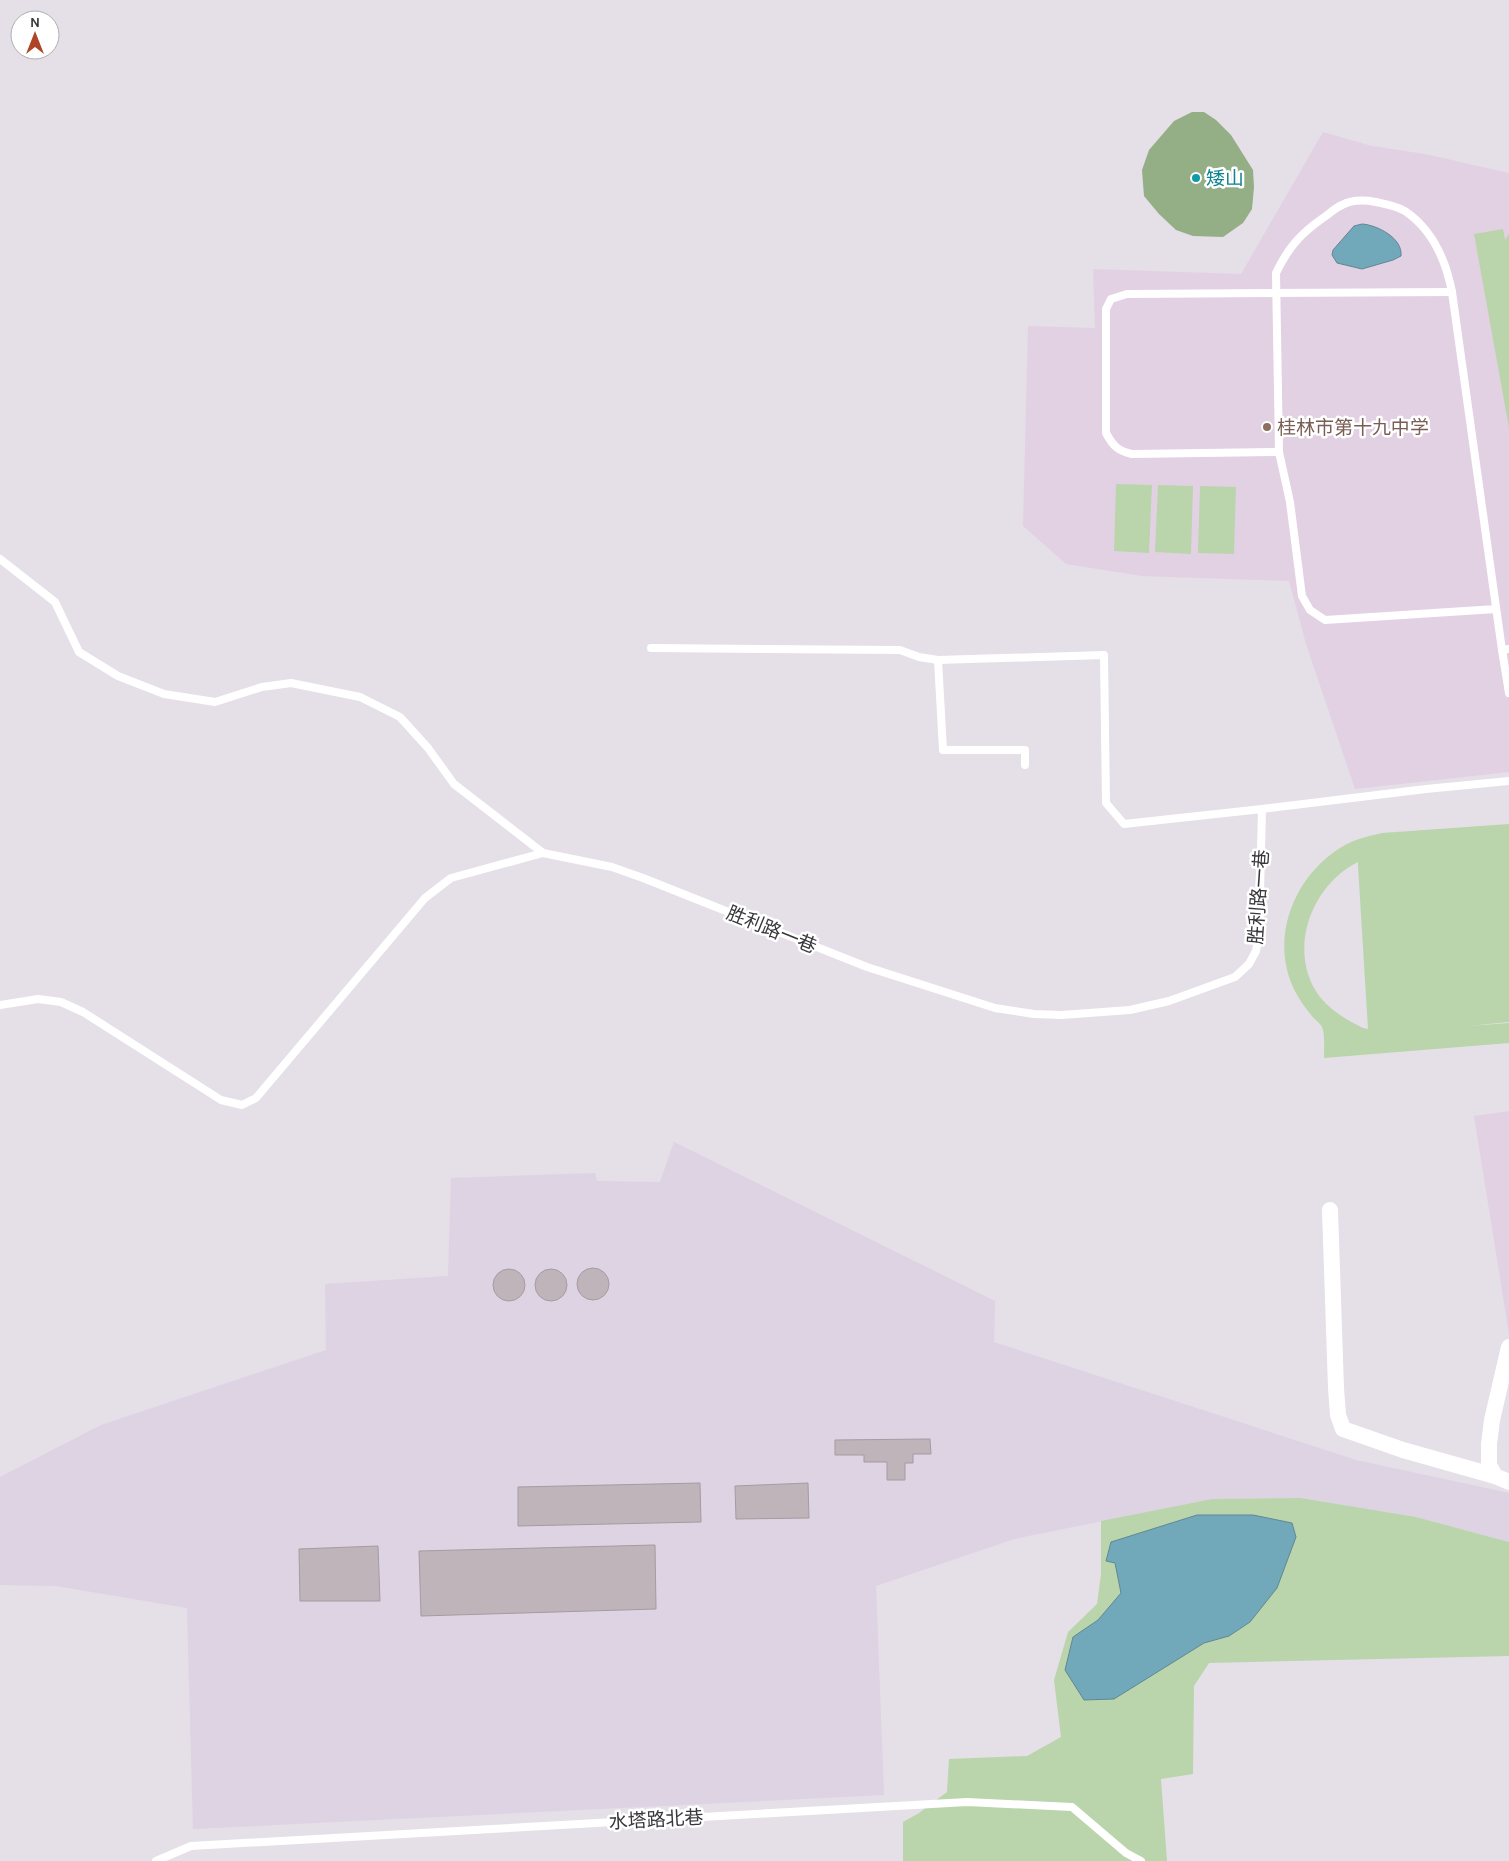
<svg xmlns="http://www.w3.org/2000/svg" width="1509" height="1861" font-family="Karla,'Noto Sans SC',sans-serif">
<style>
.built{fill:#ddd3e3}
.education{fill:#e2d1e3}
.green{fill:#bad5ab;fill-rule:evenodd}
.forest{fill:#94ae86}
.water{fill:#71a9ba;stroke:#608794}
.building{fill:#bfb4ba;stroke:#a59ba1}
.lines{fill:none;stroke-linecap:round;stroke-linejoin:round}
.service{stroke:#fff;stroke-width:8}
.minor{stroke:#fff;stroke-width:16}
.culture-dot{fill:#0f9aa8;stroke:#fff;stroke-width:2}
.education-dot{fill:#8d6e63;stroke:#fff;stroke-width:2}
.labels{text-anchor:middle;stroke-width:5;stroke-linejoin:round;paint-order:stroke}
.culture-label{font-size:19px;fill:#0d838f;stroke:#fff;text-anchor:start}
.education-label{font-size:19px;fill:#785e54;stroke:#fff;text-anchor:start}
.street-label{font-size:19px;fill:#39373b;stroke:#fff}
</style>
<rect width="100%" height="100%" fill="#e5dfe8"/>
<!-- built -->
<path class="built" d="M674 1142 995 1301 994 1342 1356 1460 1509 1493V1542L1416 1517 1301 1498 1212 1499 1014 1539 876 1586 884 1795 193 1829 187 1608 56 1586 0 1585V1477L101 1425 326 1350 325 1284 448 1276 451 1178 595 1173 597 1181 660 1182Z"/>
<!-- education -->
<g class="education">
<path d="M1323 132 1372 146 1425 154 1509 173V772L1355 789 1306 644 1289 581 1142 576 1066 564 1023 526 1028 326 1095 328 1093 269 1241 274Z"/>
<path d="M1509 1111V1334L1474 1116Z"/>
</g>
<!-- green -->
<g class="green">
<path d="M1503 229 1505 240 1509 234V428L1474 234Z"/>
<path d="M1116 484 1152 485 1149 553 1114 551Z"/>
<path d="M1158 485 1193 486 1191 554 1155 552Z"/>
<path d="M1200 486 1236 487 1234 554 1198 553Z"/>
<path d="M1509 824V1022L1468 1026 1509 1023V1043L1324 1058C1324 1050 1325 1033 1322 1027 1320 1023 1314 1019 1312 1016 1305 1008 1297 996 1293 987 1269 934 1297 872 1345 845 1356 839 1369 836 1382 833ZM1358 862V866L1368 1029 1363 1028C1347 1020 1331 1011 1320 997 1286 952 1311 885 1358 862Z"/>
<path d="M1301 1498 1416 1517 1509 1542V1656L1209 1663 1194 1686 1193 1774 1161 1779 1167 1861H903V1822L919 1813 947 1792 949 1759 1027 1756 1061 1737 1054 1680 1068 1632 1097 1604 1101 1574V1521L1212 1499Z"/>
</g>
<!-- forest -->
<path class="forest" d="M1192 112H1204L1216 120 1231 135 1253 170 1254 187 1252 209 1243 223 1223 237 1193 236 1176 230 1159 214 1144 196 1142 170 1149 150 1174 121Z"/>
<!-- water -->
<g class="water">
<path d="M1362 224C1377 225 1403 238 1401 256L1393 260 1362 269 1337 263 1332 255 1333 250 1354 226Z"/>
<path d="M1197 1515H1253L1292 1523 1296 1537 1277 1588 1250 1622 1229 1636 1204 1643 1114 1699 1084 1700 1065 1670 1073 1637 1098 1620 1121 1593 1115 1563 1106 1561 1111 1542Z"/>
</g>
<!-- building -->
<g class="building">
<circle cx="593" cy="1284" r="16"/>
<circle cx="509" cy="1285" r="16"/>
<circle cx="551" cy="1285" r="16"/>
<path d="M930 1439 931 1454H913V1463H905V1480H887V1462H864V1455H835V1440Z"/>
<path d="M700 1483 701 1522 518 1526V1487Z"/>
<path d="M808 1483 809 1518 736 1519 735 1486Z"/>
<path d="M655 1545 656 1609 421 1616 419 1551Z"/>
<path d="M378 1546 380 1601H300L299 1549Z"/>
</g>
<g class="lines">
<!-- service -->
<g class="service">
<path d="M1279 452 1132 454C1118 451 1113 446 1106 433V309L1111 299 1127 294 1452 292"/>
<path d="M0 559 55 602 79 652 118 676 164 694 215 702 262 687 291 683 360 697 400 717 428 748 454 784 543 853 612 867 643 878 867 967 995 1008 1034 1014 1061 1015 1130 1010 1169 1001 1235 977 1249 964 1256 951 1259 934 1262 809 1426 789 1509 781"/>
<path d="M1496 609 1325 620 1310 610 1302 596 1290 502 1279 452 1276 273C1288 248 1300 234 1323 218 1329 214 1335 208 1342 205 1351 200 1365 200 1376 202 1385 204 1396 206 1405 211 1433 230 1446 261 1452 292L1502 650 1509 649"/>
<path d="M651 648 900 650 919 657 938 660 1104 655 1106 803 1124 824 1262 809"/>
<path d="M1502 650 1509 693"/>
<path d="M938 660 943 750H1025V765"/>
<path d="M0 1005 38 999 61 1002 83 1012 221 1100 242 1105 256 1098 425 898 451 878 543 853"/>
<path d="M156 1861 191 1846 967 1802 1072 1807 1126 1853 1141 1861"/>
</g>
<!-- minor -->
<g class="minor">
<path d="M1330 1210 1336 1388 1338 1415 1343 1429 1403 1450 1495 1476"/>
<path d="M1509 1347 1492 1420 1489 1444V1465L1495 1476 1509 1482"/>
</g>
</g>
<!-- markers -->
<circle class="culture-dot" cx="1196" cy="178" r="5"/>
<circle class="education-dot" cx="1267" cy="427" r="5"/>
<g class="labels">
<!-- culture labels -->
<g class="culture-label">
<text x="1206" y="185">矮山</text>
</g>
<!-- education labels -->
<g class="education-label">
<text x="1277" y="434">桂林市第十九中学</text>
</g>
<!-- street labels -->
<g class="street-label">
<text transform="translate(1258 897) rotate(-86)" y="7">胜利路一巷</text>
<text transform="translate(772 929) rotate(22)" y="7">胜利路一巷</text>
<text transform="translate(656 1819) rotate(-3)" y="7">水塔路北巷</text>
</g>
</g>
<!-- north arrow -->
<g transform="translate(35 35)"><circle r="24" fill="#ffffff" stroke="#b0afb1"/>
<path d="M0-4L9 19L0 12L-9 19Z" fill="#ad4526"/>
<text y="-8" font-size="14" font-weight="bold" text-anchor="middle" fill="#39373b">N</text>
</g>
</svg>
